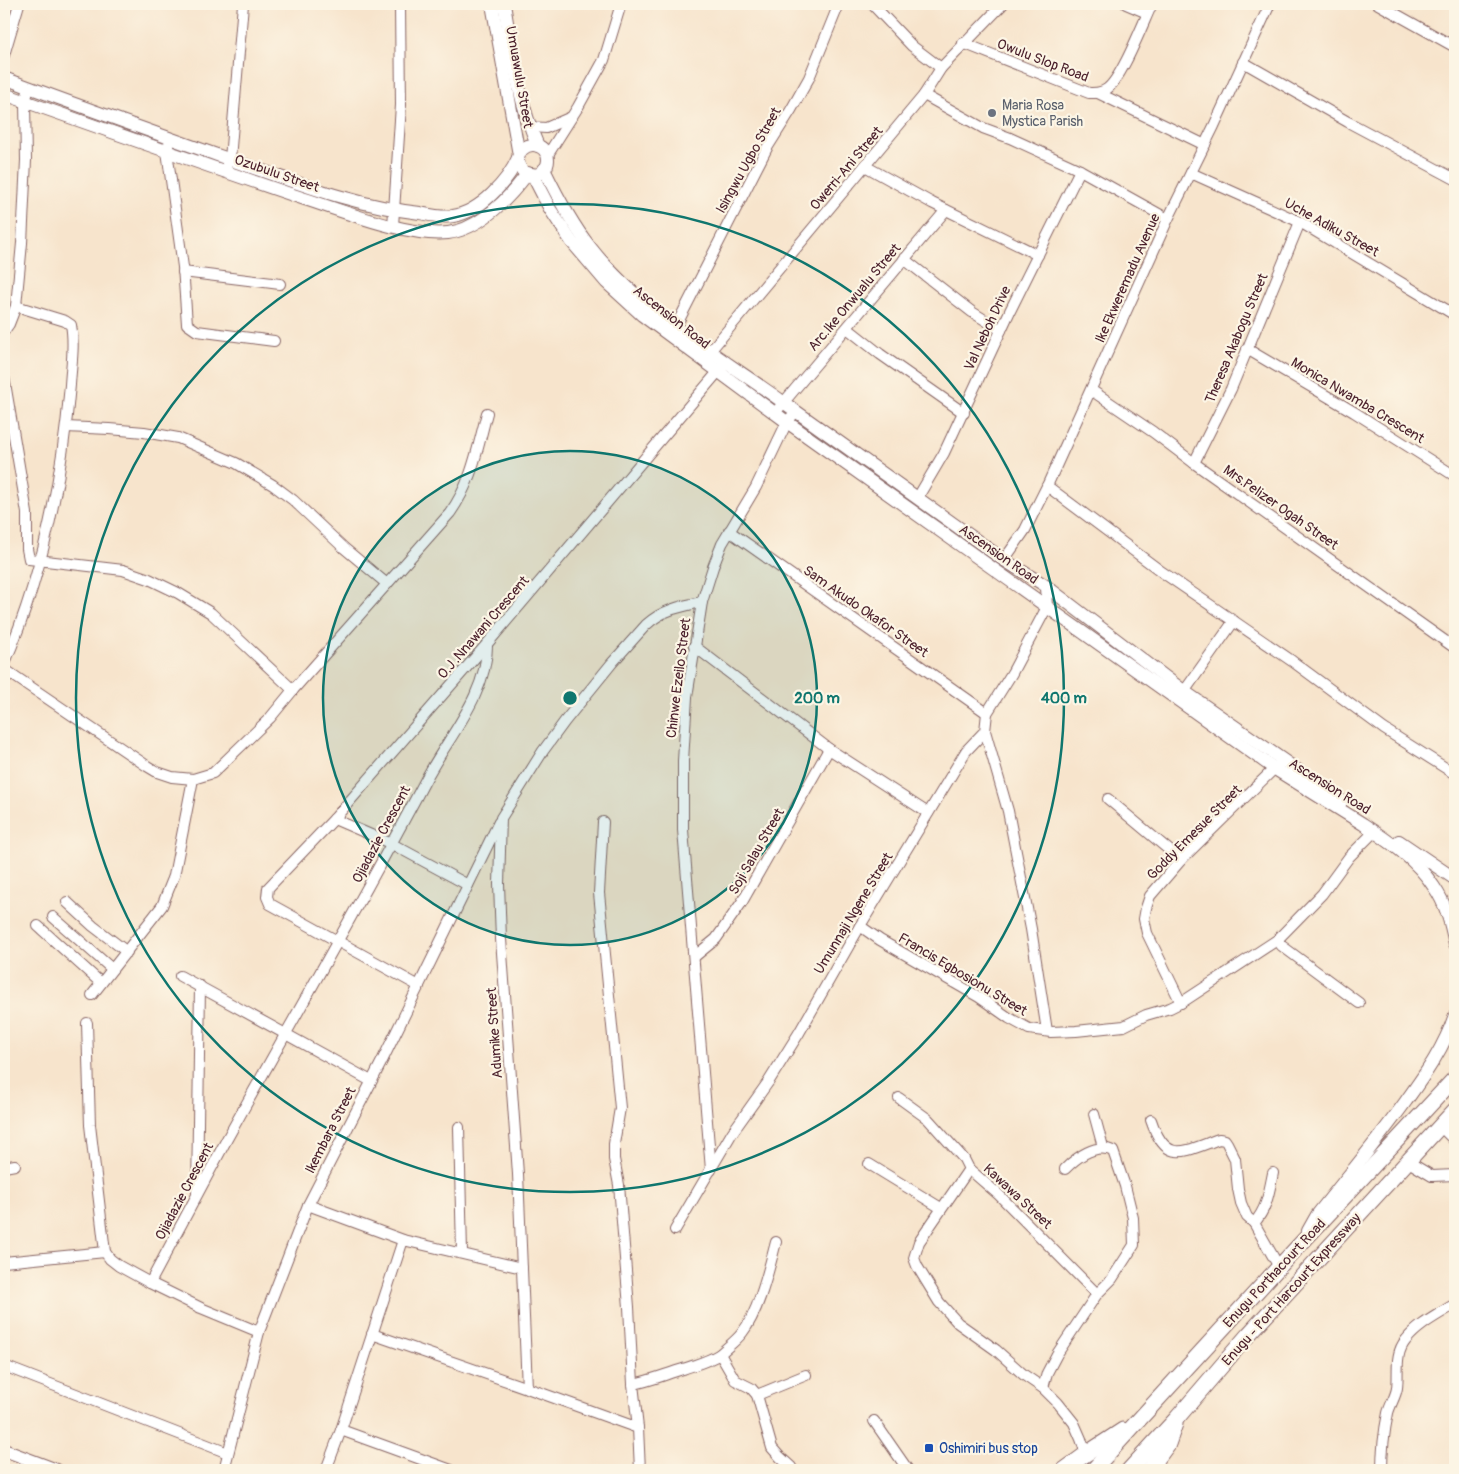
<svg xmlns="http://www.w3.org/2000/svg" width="1459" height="1474" font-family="Pangolin,sans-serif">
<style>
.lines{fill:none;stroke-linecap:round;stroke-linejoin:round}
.minor-casing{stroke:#876463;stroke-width:12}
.major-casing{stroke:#876463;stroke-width:14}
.highway-casing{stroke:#876463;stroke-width:17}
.minor{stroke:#fff;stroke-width:10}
.major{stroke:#fff;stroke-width:12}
.highway{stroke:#fff;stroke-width:15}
.ring{fill:none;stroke:#0f766e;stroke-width:2.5}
.worship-dot{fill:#6b7280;stroke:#fcf5e5;stroke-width:2}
.transit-dot{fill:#1a4fb4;stroke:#fcf5e5;stroke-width:2}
.labels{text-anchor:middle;stroke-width:4.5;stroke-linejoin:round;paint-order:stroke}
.street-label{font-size:14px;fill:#4a1f2b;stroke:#fcf5e5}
.worship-label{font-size:14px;fill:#5b616d;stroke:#fcf5e5;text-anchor:start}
.transit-label{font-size:14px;fill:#164399;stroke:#fcf5e5;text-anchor:start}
.centre{fill:#0f766e;stroke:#fcf5e5;stroke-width:2.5}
.ring-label{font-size:15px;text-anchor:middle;font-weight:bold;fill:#0f766e;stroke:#fcf5e5;stroke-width:4.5;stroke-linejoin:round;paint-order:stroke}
</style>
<rect width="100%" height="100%" fill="#fcf5e5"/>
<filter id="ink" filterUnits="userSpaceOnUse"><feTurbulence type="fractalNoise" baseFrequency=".02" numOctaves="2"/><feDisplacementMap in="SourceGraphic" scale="10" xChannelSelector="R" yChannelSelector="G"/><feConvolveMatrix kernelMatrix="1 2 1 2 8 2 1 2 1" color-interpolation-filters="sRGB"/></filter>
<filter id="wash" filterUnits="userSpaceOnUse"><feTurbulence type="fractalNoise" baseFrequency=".0096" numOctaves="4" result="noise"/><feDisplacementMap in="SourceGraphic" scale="20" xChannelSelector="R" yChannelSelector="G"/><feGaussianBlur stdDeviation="1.12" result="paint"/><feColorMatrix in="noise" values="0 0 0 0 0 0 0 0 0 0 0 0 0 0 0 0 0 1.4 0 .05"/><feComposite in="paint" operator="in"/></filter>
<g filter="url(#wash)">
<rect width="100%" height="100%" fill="#f7e4cc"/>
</g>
<g filter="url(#ink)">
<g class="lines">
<defs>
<g id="minor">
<path d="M872 4 912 46 941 68"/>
<path d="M1126 4 1147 13"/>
<path d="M1378 4 1455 47"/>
<path d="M963 43 1089 93C1096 93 1101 93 1107 89 1122 78 1143 23 1152 4"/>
<path d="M4 55 19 4"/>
<path d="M1243 62 1348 122 1455 179"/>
<path d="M1098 93 1205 145"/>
<path d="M924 95 983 128 1010 138 1080 170 1168 219"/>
<path d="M530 127 546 128 569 118"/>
<path d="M168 146 167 151 183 267 187 324 197 331 274 341"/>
<path d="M547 156 578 107 604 60 621 4"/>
<path d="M227 164 230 159 243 4"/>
<path d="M865 166 932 203 1038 255"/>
<path d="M1191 173 1300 222 1455 315"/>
<path d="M393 226 401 105 400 4"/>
<path d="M904 259 972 312 1001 330"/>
<path d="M183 272 280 284"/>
<path d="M676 326 767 148 791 110 809 78 839 4"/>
<path d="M847 328 880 354 964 413"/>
<path d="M4 331 9 324 16 306 22 243 26 160 25 102 29 88"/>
<path d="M1247 349 1354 412 1455 476"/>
<path d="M706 356 924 95 941 68 1003 4"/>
<path d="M4 377 27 513V549L29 559 123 570 149 579 178 593 211 613 293 690"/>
<path d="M1091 390 1153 432 1194 463 1455 648"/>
<path d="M779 408 946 210"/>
<path d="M66 427 109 429 144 432 178 438 236 463 273 485 293 500 344 548 387 584"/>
<path d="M1194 463 1231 389 1300 222"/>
<path d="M1047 486 1162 572 1292 661 1384 729 1455 774"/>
<path d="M918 497 944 453 1010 311 1080 170"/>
<path d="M729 531 987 713"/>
<path d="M1004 560 1025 530 1047 486 1168 219 1214 126 1270 4"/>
<path d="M694 646 829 749 928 813"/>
<path d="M4 665C42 577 62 480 70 385 71 366 75 344 71 325L65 321 16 306"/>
<path d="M4 669 147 766 157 772 172 777 193 779 213 773 270 718 293 690 450 513C472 482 477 450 487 413"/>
<path d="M1181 696 1234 621"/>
<path d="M985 731 1008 811 1031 929 1047 1031"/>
<path d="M1108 799 1181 860"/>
<path d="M334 819 392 844 468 885"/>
<path d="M603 822 599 893 620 1108 614 1144V1159L619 1185 629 1307 633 1384 638 1428"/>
<path d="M67 902 93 926 127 952"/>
<path d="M53 917 112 969"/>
<path d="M38 926 101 983"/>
<path d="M860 926 880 940 979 997 1009 1018 1029 1029 1051 1032 1076 1031 1124 1026 1146 1015 1170 1008 1184 1001 1277 940 1322 894 1349 857 1374 832"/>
<path d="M1277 940 1282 946 1359 1003"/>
<path d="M694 957 716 939 742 902 829 749"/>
<path d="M180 976 371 1081"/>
<path d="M419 986 270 904 267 897 268 888 334 819 487 644 723 366"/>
<path d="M92 995 162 906 174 876 193 779"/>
<path d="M1181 1003 1147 933 1144 919 1146 908 1150 896 1181 860 1280 763"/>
<path d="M87 1023 90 1125 105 1252 110 1259 119 1266 150 1283 201 1308 259 1332"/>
<path d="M899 1098 928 1119 964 1159 969 1169 999 1195 1097 1294"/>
<path d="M1094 1114 1103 1147"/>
<path d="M1151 1120C1166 1165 1183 1152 1219 1139L1225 1140 1227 1143 1235 1159 1238 1189 1241 1203 1247 1217 1254 1223 1279 1267"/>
<path d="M1440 1126 1455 1141"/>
<path d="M459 1127 462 1253"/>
<path d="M1407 1161 1432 1176 1455 1175"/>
<path d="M869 1164 941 1208"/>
<path d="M4 1167 15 1165"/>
<path d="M969 1169 919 1242 914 1258 917 1266 939 1302 958 1323 996 1350 1024 1375 1043 1388 1058 1403 1074 1423 1081 1439 1086 1454"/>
<path d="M711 1170 683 830V761L687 697 702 602 713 567 722 544 756 487 787 422 792 416"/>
<path d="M197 1193 200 986"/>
<path d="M308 1205 403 1240 522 1268"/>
<path d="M1254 1223C1267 1209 1269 1192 1273 1173"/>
<path d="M675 1230 732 1133 769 1081 799 1033 860 926 966 751 985 731 987 713 1012 673 1047 607 1046 586"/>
<path d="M4 1262 105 1252"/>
<path d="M150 1283C176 1235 201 1187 227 1139 293 1019 362 901 426 779 448 737 488 694 487 644"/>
<path d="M372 1334 527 1388"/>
<path d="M720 1354C727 1347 736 1341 742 1333 759 1312 769 1268 776 1242"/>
<path d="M4 1366 228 1453"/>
<path d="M633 1384C650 1381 666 1374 683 1369 697 1364 707 1362 720 1354L735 1380 751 1388 757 1395 772 1448 780 1457 791 1467 792 1470"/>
<path d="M1043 1388 1047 1373 1057 1354 1097 1294 1112 1279 1134 1245 1133 1218 1125 1186 1113 1151C1096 1143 1077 1157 1065 1169"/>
<path d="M757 1395 806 1375"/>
<path d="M874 1421 908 1470"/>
<path d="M341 1430 451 1470"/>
<path d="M224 1470 259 1332 308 1205 382 1061 499 822"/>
<path d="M326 1470 341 1430 403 1240"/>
<path d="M640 1470 638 1428 527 1388 518 1174 501 939 499 884 501 818 543 751 565 721 612 663 646 625C662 610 681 606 702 602"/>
<path d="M1382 1470C1382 1451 1384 1432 1388 1413 1390 1405 1396 1396 1397 1388 1399 1372 1394 1354 1406 1340 1419 1324 1438 1315 1455 1304"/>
</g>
<g id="major">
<path d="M492 4 519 155"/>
<path d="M504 4C512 52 518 101 538 146"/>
<path d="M4 78C79 106 155 133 231 160 293 181 354 206 420 213 430 215 443 218 453 216 480 212 508 181 518 158"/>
<path d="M4 94C104 129 204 165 305 199 343 211 408 237 448 233 481 229 509 198 528 173"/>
<circle cx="533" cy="160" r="15"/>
<path d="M544 169C557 196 571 223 590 247 639 310 719 356 783 402 857 455 931 507 1004 560L1046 586 1185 692 1342 801"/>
<path d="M532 174 550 209 571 241 606 282 642 315 787 422 1275 769C1305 788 1334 806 1363 824 1390 842 1417 860 1434 887 1446 904 1451 924 1455 944"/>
<path d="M1399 841 1455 879"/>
<path d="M1308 1231 1317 1215C1347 1177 1378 1140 1406 1101 1426 1073 1444 1048 1455 1015"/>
<path d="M4 1450 57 1470"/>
</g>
<g id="highway">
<path d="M1064 1470 1086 1454 1123 1430"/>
<path d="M1093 1470 1279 1267 1455 1078"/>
<path d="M1129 1470 1177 1418 1248 1335 1455 1110"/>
<path d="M1149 1470 1168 1444 1175 1424"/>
</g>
</defs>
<!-- minor casing -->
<use href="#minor" class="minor-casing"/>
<!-- major casing -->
<use href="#major" class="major-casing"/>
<!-- highway casing -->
<use href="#highway" class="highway-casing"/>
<!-- minor -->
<use href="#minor" class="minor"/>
<!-- major -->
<use href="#major" class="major"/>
<!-- highway -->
<use href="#highway" class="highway"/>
</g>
</g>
<!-- distance rings -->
<circle cx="570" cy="698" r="247" fill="#0f766e" fill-opacity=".12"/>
<g class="ring">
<circle cx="570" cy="698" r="247"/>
<circle cx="570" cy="698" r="494"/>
</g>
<!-- markers -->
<circle class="worship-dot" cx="992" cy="113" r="5"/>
<rect class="transit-dot" x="924" y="1443" width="10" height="10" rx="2.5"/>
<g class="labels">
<!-- street labels -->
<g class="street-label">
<text transform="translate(1043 60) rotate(21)" y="5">Owulu Slop Road</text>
<text transform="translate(520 77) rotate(80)" y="5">Umuawulu Street</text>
<text transform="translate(748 160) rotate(-61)" y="5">Isingwu Ugbo Street</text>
<text transform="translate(846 168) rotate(-50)" y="5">Owerri-Ani Street</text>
<text transform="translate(277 173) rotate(19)" y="5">Ozubulu Street</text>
<text transform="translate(1332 227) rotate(29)" y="5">Uche Adiku Street</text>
<text transform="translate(1127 278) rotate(-66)" y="5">Ike Ekweremadu Avenue</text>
<text transform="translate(854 297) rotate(-50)" y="5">Arc.Ike Onwualu Street</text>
<text transform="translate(672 317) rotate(38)" y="5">Ascension Road</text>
<text transform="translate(987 328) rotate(-65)" y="5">Val Neboh Drive</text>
<text transform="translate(1236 338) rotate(-67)" y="5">Theresa Akabogu Street</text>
<text transform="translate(1358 400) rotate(31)" y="5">Monica Nwamba Crescent</text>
<text transform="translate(1281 507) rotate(35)" y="5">Mrs.Pelizer Ogah Street</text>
<text transform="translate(999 554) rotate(35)" y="5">Ascension Road</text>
<text transform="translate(866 611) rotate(35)" y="5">Sam Akudo Okafor Street</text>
<text transform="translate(483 627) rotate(-49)" y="5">O.J .Nnawani Crescent</text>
<text transform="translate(678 678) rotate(-83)" y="5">Chinwe Ezeilo Street</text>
<text transform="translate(1330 786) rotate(32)" y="5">Ascension Road</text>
<text transform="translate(1194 832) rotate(-45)" y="5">Goddy Emesue Street</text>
<text transform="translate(381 834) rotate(-62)" y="5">Ojiadazie Crescent</text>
<text transform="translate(756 851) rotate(-60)" y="5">Soji Salau Street</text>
<text transform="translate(853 913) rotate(-59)" y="5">Umunnaji Ngene Street</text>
<text transform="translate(963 974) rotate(31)" y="5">Francis Egbosionu Street</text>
<text transform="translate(494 1033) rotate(-94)" y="5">Adumike Street</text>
<text transform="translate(330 1130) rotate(-63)" y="5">Ikembara Street</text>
<text transform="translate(184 1191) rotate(-62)" y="5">Ojiadazie Crescent</text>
<text transform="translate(1018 1196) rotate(43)" y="5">Kawawa Street</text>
<text transform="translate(1274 1273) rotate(-47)" y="5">Enugu Porthacourt Road</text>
<text transform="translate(1291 1289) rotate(-48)" y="5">Enugu - Port Harcourt Expressway</text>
</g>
<!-- worship labels -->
<g class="worship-label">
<text x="1002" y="110">Maria Rosa<tspan x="1002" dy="16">Mystica Parish</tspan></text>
</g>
<!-- transit labels -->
<g class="transit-label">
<text x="939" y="1453">Oshimiri bus stop</text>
</g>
</g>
<circle cx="570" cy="698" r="8" class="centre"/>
<g class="ring-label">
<text x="817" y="703">200 m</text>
<text x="1064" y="703">400 m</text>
</g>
<!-- margin -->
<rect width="1459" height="1474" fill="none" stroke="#fcf5e5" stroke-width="20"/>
</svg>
